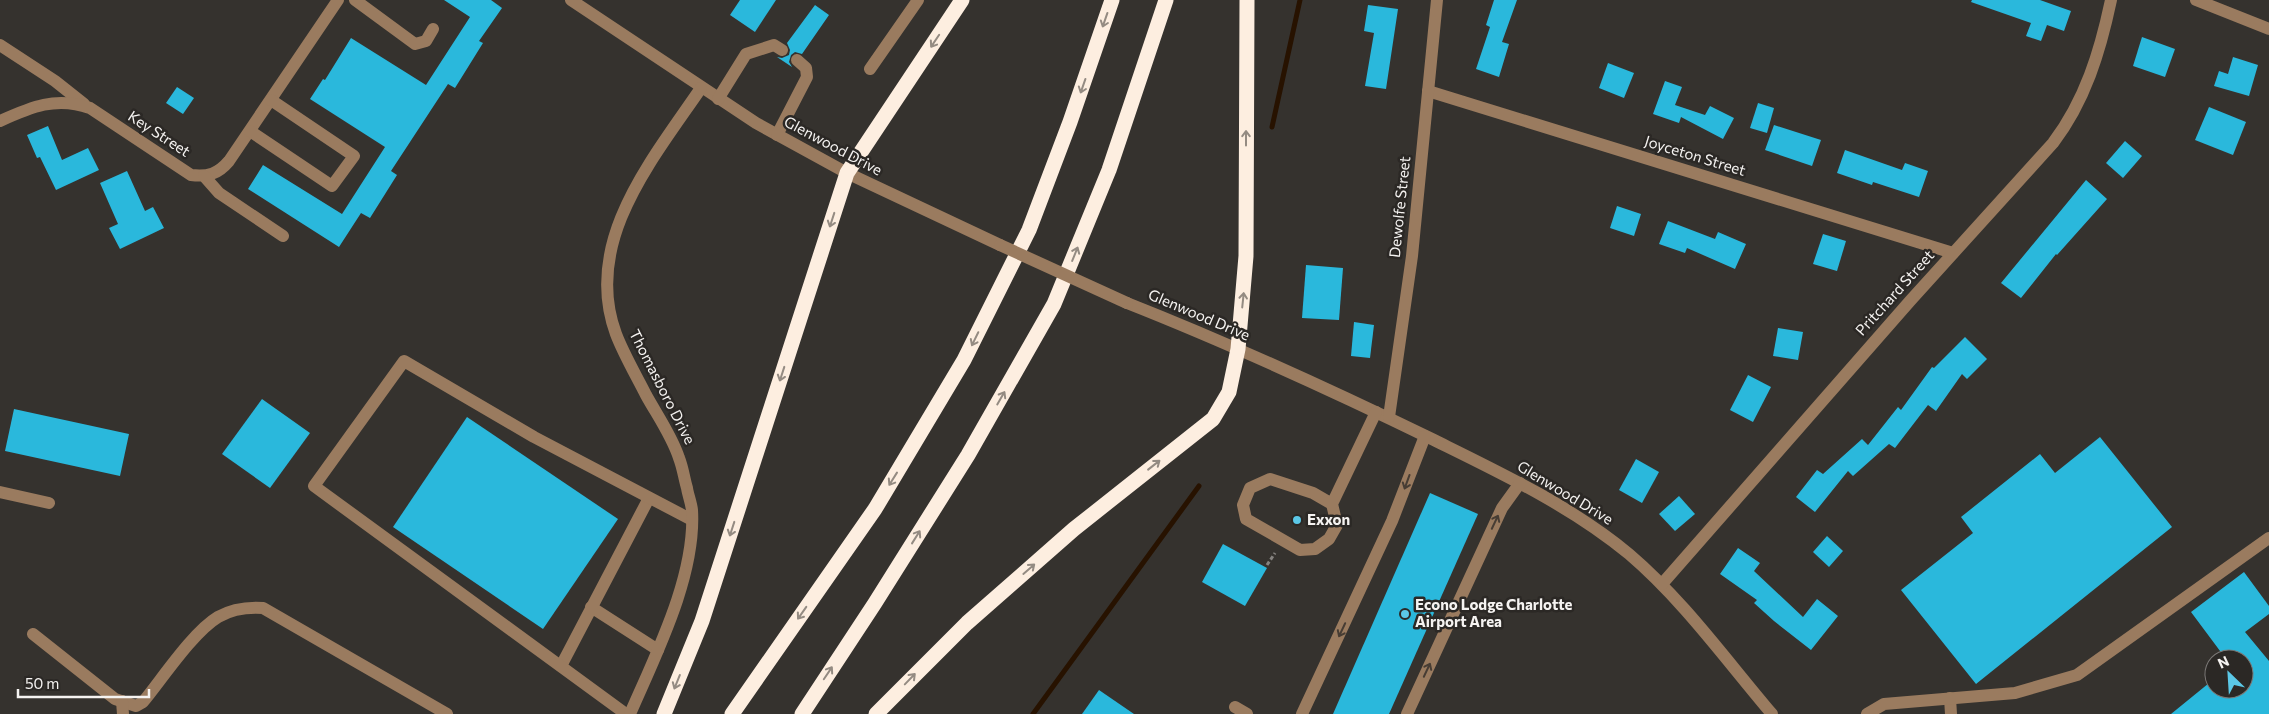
<svg xmlns="http://www.w3.org/2000/svg" width="2269" height="714" font-family="Commissioner,sans-serif">
<style>
.lines{fill:none;stroke-linecap:round;stroke-linejoin:round}
.stream{stroke:#271200;stroke-width:5}
.building{fill:#2ab8dc}
.path{stroke:#85827f;stroke-width:3;stroke-dasharray:4 2.5;stroke-linecap:butt}
.minor{stroke:#9a7b5f;stroke-width:12}
.highway{stroke:#fdeee0;stroke-width:15}
.minor-bridge{stroke:#9a7b5f;stroke-width:12}
.oneway{stroke:#948b82}
.oneway2{stroke:#473d34}
.poi-dot{fill:#5bc8e7;stroke:#2b2825;stroke-width:2}
.labels{text-anchor:middle;stroke-width:5;stroke-linejoin:round;paint-order:stroke}
.street-label{font-size:15px;fill:#f5f3f1;stroke:#2b2825}
.poi-label{font-size:15px;font-weight:bold;fill:#f5f3f1;stroke:#2b2825;text-anchor:start}
</style>
<rect width="100%" height="100%" fill="#35322e"/>
<g class="lines">
<!-- stream -->
<g class="stream">
<path d="M1272 127 1300 0"/>
<path d="M1033 714 1199 486"/>
</g>
</g>
<!-- building -->
<g class="building">
<path d="M444 0H491L502 8 479 41 483 43 455 88 448 84 391 171 397 175 370 218 361 213 339 247 248 189 263 165 342 214 385 147 310 99 323 79 325 80 351 38 426 85 470 17Z"/>
<path d="M740 0H776L755 32 730 15Z"/>
<path d="M1494 0H1517L1502 42 1509 44 1499 77 1476 69 1490 27 1486 25Z"/>
<path d="M1972 0H2040L2071 11 2064 31 2047 25 2041 41 2026 36 2031 23 1971 2Z"/>
<path d="M815 5 829 15 802 54 795 52 791 55 789 62 792 67 777 57 782 58 789 55 790 50 787 43Z"/>
<path d="M1368 5 1398 9 1386 89 1365 86 1374 33 1364 31Z"/>
<path d="M2142 37 2175 49 2165 77 2133 66Z"/>
<path d="M2233 57 2258 65 2249 96 2214 86 2219 71 2228 74Z"/>
<path d="M1608 63 1634 73 1624 98 1599 88Z"/>
<path d="M1665 81 1682 87 1675 105 1705 115 1710 106 1734 118 1723 139 1681 117 1679 123 1653 114Z"/>
<path d="M177 87 194 98 183 114 166 103Z"/>
<path d="M1758 103 1774 108 1767 133 1750 128Z"/>
<path d="M2209 107 2246 122 2233 155 2195 140Z"/>
<path d="M1774 125 1821 140 1812 166 1765 150Z"/>
<path d="M48 126 62 160 88 148 99 170 56 190 40 157 37 158 27 135Z"/>
<path d="M2125 141 2142 156 2123 178 2106 163Z"/>
<path d="M1845 150 1902 170 1905 163 1928 171 1919 197 1873 182 1872 185 1837 173Z"/>
<path d="M127 171 145 211 153 207 164 228 120 249 109 228 118 224 100 183Z"/>
<path d="M2086 180 2107 199 2057 255 2056 254 2021 298 2001 283Z"/>
<path d="M1617 206 1641 214 1634 236 1610 228Z"/>
<path d="M1668 221 1715 239 1718 232 1746 244 1735 269 1687 248 1685 253 1659 244Z"/>
<path d="M1823 234 1846 241 1837 271 1813 264Z"/>
<path d="M1306 265 1343 268 1339 320 1302 318Z"/>
<path d="M1354 322 1374 325 1370 358 1351 356Z"/>
<path d="M1778 328 1803 332 1798 360 1773 356Z"/>
<path d="M1965 337 1987 359 1967 379 1962 374 1936 411 1928 405 1895 448 1889 444 1853 476 1848 471 1815 512 1796 497 1817 470 1823 474 1862 439 1868 445 1898 407 1901 410 1932 367 1934 368Z"/>
<path d="M1748 375 1771 387 1753 422 1730 410Z"/>
<path d="M262 399 310 433 270 488 222 454Z"/>
<path d="M14 409 129 434 120 476 5 451Z"/>
<path d="M467 417 618 519 543 629 393 527Z"/>
<path d="M2100 437 2172 527 1976 684 1901 590 1973 533 1961 517 2040 454 2055 473Z"/>
<path d="M1636 459 1659 472 1642 503 1619 490Z"/>
<path d="M1430 493 1478 514 1389 714H1333Z"/>
<path d="M1679 496 1695 514 1675 531 1659 514Z"/>
<path d="M1827 536 1843 551 1829 567 1813 552Z"/>
<path d="M1223 544 1267 568 1245 606 1202 582Z"/>
<path d="M1738 548 1760 563 1754 571 1803 617 1817 599 1838 616 1811 650 1774 621 1754 603 1757 600 1720 574Z"/>
<path d="M2244 572 2269 606V614L2245 632 2269 661V714H2171L2214 679V689H2244V659H2226L2191 612Z"/>
<path d="M1099 690 1134 714H1082Z"/>
</g>
<g class="lines">
<!-- path -->
<path class="path" d="M1267 565 1275 553"/>
<!-- minor -->
<g class="minor">
<path d="M355 0 415 44 426 41 433 29"/>
<path d="M571 0 756 123 847 173 1000 245"/>
<path d="M2196 0 2269 29"/>
<path d="M0 45 55 81 84 104"/>
<path d="M870 69 918 0"/>
<path d="M1428 91 1953 253"/>
<path d="M718 99 746 54 774 45 782 50"/>
<path d="M0 121C31 107 56 96 90 108L191 175C208 177 218 174 229 161L338 0"/>
<path d="M250 131 332 186 354 156 271 100"/>
<path d="M777 135 807 77 806 68 797 60"/>
<path d="M204 176 219 193 283 236"/>
<path d="M1127 303C1231 344 1333 391 1434 440 1501 473 1571 506 1629 554 1683 600 1726 660 1772 714"/>
<path d="M1389 417 1412 256 1437 0"/>
<path d="M0 492 49 503"/>
<path d="M1332 504 1337 525 1329 539 1315 549 1300 550 1246 519 1243 505 1250 488 1270 479 1313 493 1332 504 1376 412"/>
<path d="M1662 584 1910 301 2053 143C2085 101 2100 52 2111 0"/>
<path d="M591 607 658 650"/>
<path d="M33 634 115 699 136 706 143 702C162 679 193 632 218 617 232 609 248 607 263 608L447 714"/>
<path d="M561 666 649 498"/>
<path d="M1950 698 1951 714"/>
<path d="M122 701 123 714"/>
<path d="M1235 707 1247 714"/>
<path d="M626 714 314 486 404 361 534 437 692 520"/>
<path d="M630 714C656 654 696 576 692 510 691 502 688 495 687 488 684 478 683 468 679 458 672 436 657 415 646 395 636 375 624 355 616 334 582 242 652 160 701 88"/>
<path d="M1302 714 1392 521 1425 436"/>
<path d="M1407 714 1502 508 1520 483"/>
<path d="M1867 714 1884 704 2015 693 2077 675 2269 538"/>
</g>
<!-- highway -->
<g class="highway">
<path d="M664 714 702 621 847 173 962 0"/>
<path d="M732 714 875 509 964 360 1029 230 1070 122 1112 0"/>
<path d="M802 714 875 603 968 455 1054 304 1109 170 1166 0"/>
<path d="M876 714 967 623 1074 529 1213 419 1229 392 1238 349 1246 256 1247 0"/>
</g>
<!-- minor-bridge -->
<path class="minor-bridge" d="M1000 245 1127 303"/>
</g>
<!-- one-way arrows -->
<defs><path id="oneway-shaft" d="M-6 0H5M1.5-3L5.5 0L1.5 3" fill="none" stroke-width="1.6" stroke-linecap="round" stroke-linejoin="round" transform="scale(1.25)"/></defs>
<g class="oneway">
<use href="#oneway-shaft" transform="translate(1105 20) rotate(109)"/>
<use href="#oneway-shaft" transform="translate(935 41) rotate(124)"/>
<use href="#oneway-shaft" transform="translate(1083 86) rotate(109)"/>
<use href="#oneway-shaft" transform="translate(1246 138) rotate(-90)"/>
<use href="#oneway-shaft" transform="translate(832 220) rotate(108)"/>
<use href="#oneway-shaft" transform="translate(1075 254) rotate(-68)"/>
<use href="#oneway-shaft" transform="translate(1243 300) rotate(-84)"/>
<use href="#oneway-shaft" transform="translate(975 339) rotate(116)"/>
<use href="#oneway-shaft" transform="translate(782 374) rotate(108)"/>
<use href="#oneway-shaft" transform="translate(1001 398) rotate(-60)"/>
<use href="#oneway-shaft" transform="translate(1154 465) rotate(-38)"/>
<use href="#oneway-shaft" transform="translate(893 479) rotate(122)"/>
<use href="#oneway-shaft" transform="translate(732 529) rotate(108)"/>
<use href="#oneway-shaft" transform="translate(916 537) rotate(-58)"/>
<use href="#oneway-shaft" transform="translate(1029 569) rotate(-41)"/>
<use href="#oneway-shaft" transform="translate(802 613) rotate(125)"/>
<use href="#oneway-shaft" transform="translate(828 673) rotate(-56)"/>
<use href="#oneway-shaft" transform="translate(910 679) rotate(-46)"/>
<use href="#oneway-shaft" transform="translate(677 682) rotate(112)"/>
</g>
<g class="oneway2">
<use href="#oneway-shaft" transform="translate(1407 482) rotate(110)"/>
<use href="#oneway-shaft" transform="translate(1495 522) rotate(-65)"/>
<use href="#oneway-shaft" transform="translate(1342 630) rotate(115)"/>
<use href="#oneway-shaft" transform="translate(1427 670) rotate(-65)"/>
</g>
<!-- markers -->
<g class="poi-dot">
<circle cx="1297" cy="520" r="5"/>
<circle cx="1405" cy="614" r="5"/>
</g>
<g class="labels">
<!-- street labels -->
<g class="street-label">
<text transform="translate(159 134) rotate(33)" y="5">Key Street</text>
<text transform="translate(833 146) rotate(28)" y="5">Glenwood Drive</text>
<text transform="translate(1695 156) rotate(17)" y="5">Joyceton Street</text>
<text transform="translate(1400 207) rotate(-84)" y="5">Dewolfe Street</text>
<text transform="translate(1895 293) rotate(-48)" y="5">Pritchard Street</text>
<text transform="translate(1199 315) rotate(23)" y="5">Glenwood Drive</text>
<text transform="translate(662 387) rotate(63)" y="5">Thomasboro Drive</text>
<text transform="translate(1565 493) rotate(31)" y="5">Glenwood Drive</text>
</g>
<!-- poi labels -->
<g class="poi-label">
<text x="1307" y="525">Exxon</text>
<text x="1415" y="610">Econo Lodge Charlotte<tspan x="1415" dy="17">Airport Area</tspan></text>
</g>
</g>
<!-- north arrow -->
<g transform="translate(2229 674) rotate(335)"><circle r="24" fill="#2b2825" stroke="#7c7977"/>
<path d="M0-4L9 19L0 12L-9 19Z" fill="#5bc8e7"/>
<text y="-8" font-size="14" font-weight="bold" text-anchor="middle" fill="#f5f3f1">N</text>
</g>
<!-- scale -->
<path d="M18 689v8h131v-8" fill="none" stroke="#f5f3f1" stroke-width="2.5"/>
<text x="25" y="689" font-size="15" fill="#f5f3f1" stroke="#2b2825" stroke-width="4" paint-order="stroke">50 m</text>
</svg>
